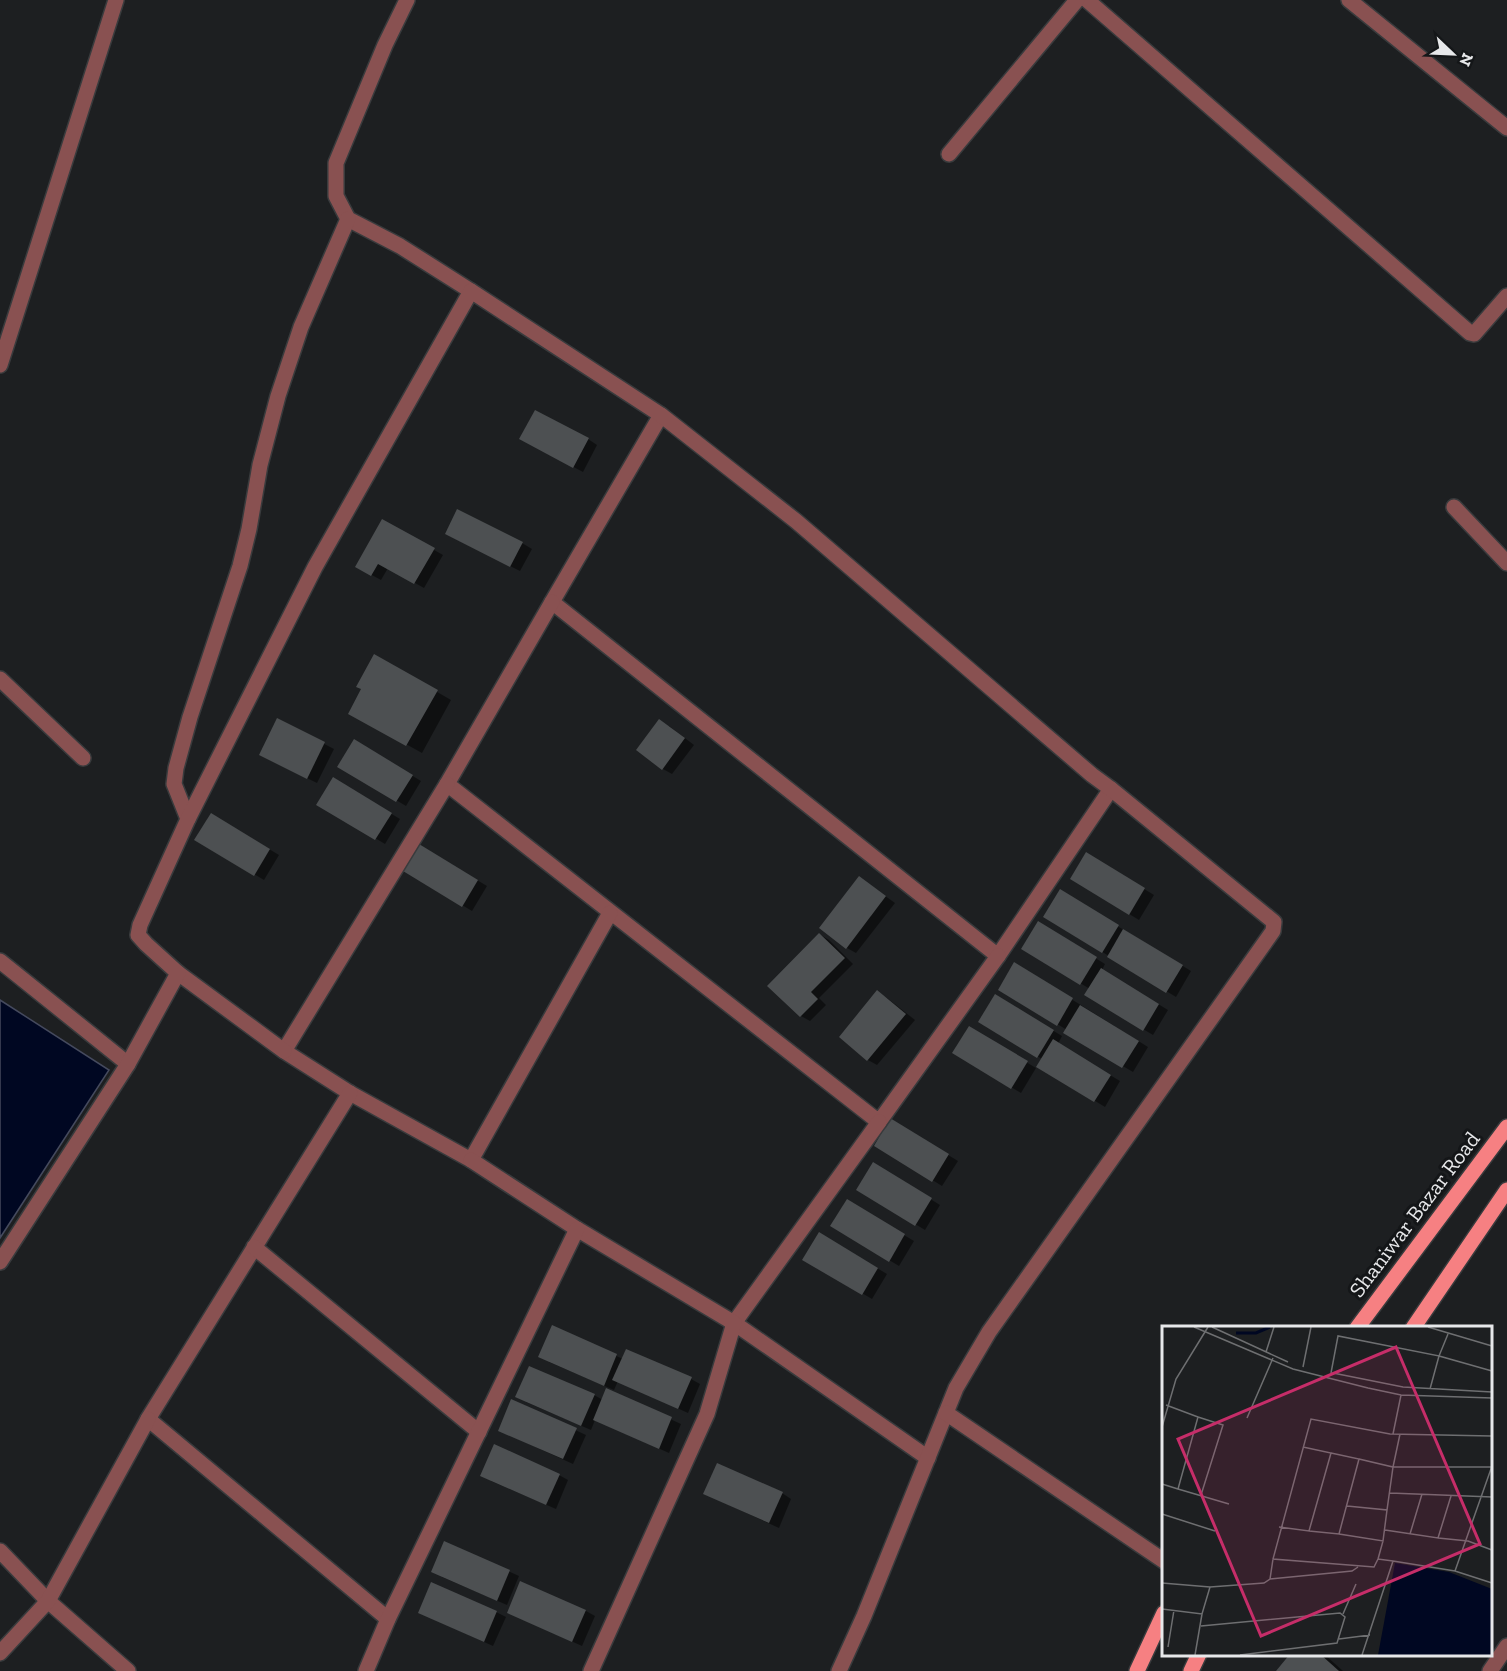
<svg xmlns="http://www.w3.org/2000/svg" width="1507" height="1671" font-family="'Zilla Slab',serif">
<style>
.water{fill:#000722;stroke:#454a5e;stroke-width:1.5}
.shadow{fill:#0007}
.building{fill:#4d5052}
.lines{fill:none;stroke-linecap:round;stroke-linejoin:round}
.minor-casing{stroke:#393b3d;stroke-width:18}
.major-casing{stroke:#393b3d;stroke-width:18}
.minor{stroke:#895151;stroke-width:15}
.major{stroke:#f68082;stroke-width:15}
.labels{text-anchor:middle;stroke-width:6;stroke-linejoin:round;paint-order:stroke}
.street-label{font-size:22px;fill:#e7e8ea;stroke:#141618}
.inset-river{fill:none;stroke:#000722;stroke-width:3}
.inset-road{fill:none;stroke:#6e6f71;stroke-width:1.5}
.view{fill:#c62d69;fill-opacity:0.15;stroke:#c62d69;stroke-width:3}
.inset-edge{fill:none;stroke:#e7e8ea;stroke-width:3}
</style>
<rect width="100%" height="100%" fill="#1d1f21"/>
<!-- water -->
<path class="water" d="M0 1000 109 1070 0 1238Z"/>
<!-- shadow -->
<g class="shadow">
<path d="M588 439 597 445 583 472 530 444Z"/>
<path d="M383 521 443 555 424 588 388 568 381 580 357 567Z"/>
<path d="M456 539 522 543 532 549 520 571Z"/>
<path d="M375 656 451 700 422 753 350 713 363 689Z"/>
<path d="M278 720 334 749 317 783 270 760Z"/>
<path d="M669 726 694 745 672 774 663 769Z"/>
<path d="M355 741 421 781 406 806 339 766Z"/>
<path d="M334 779 400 819 385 844 318 804Z"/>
<path d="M212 815 279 855 264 880 197 840Z"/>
<path d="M420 846 487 886 472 911 405 871Z"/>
<path d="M1087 854 1154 895 1139 920 1072 879Z"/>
<path d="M860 878 895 903 856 953 847 948Z"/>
<path d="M1060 891 1191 971 1176 997 1045 917Z"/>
<path d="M1038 923 1105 964 1102 970 1168 1010 1153 1035 1086 995 1090 989 1023 949Z"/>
<path d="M819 934 829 940 853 964 819 998 826 1005 810 1021 801 1016Z"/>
<path d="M1015 964 1148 1047 1133 1072 1065 1032 1067 1030 1000 989Z"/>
<path d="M877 992 887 998 915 1020 877 1065 868 1060 841 1037Z"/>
<path d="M996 996 1062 1036 1058 1044 1120 1081 1105 1107 1038 1066 1042 1059 980 1021Z"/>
<path d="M969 1028 1036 1068 1021 1093 954 1053Z"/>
<path d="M891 1120 958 1161 942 1186 876 1145Z"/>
<path d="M874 1164 940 1205 925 1230 859 1190Z"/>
<path d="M847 1201 914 1241 899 1266 832 1226Z"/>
<path d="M820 1234 887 1274 872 1299 804 1259Z"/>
<path d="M552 1327 623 1359 691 1379 700 1384 688 1413 618 1381 614 1390 549 1362Z"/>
<path d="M607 1390 681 1424 669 1453 595 1420 591 1430 526 1402 594 1395 603 1400Z"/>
<path d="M512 1401 586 1435 573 1464 509 1435Z"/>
<path d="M559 1475 568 1480 556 1509 491 1481Z"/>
<path d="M782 1493 791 1499 779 1528 705 1494Z"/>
<path d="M445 1543 519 1576 507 1605 442 1577Z"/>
<path d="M586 1611 595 1616 582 1646 518 1617Z"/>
<path d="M496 1612 506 1617 493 1646 420 1613Z"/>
<path d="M1292 1654H1324L1343 1671H1278Z"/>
</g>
<!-- building -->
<g class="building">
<path d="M535 410 589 438 573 468 519 439Z"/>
<path d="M457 509 523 542 510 567 445 534Z"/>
<path d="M382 519 435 548 414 584 378 564 371 576 355 567Z"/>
<path d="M374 654 438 690 406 746 348 714 361 689 356 687Z"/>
<path d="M277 718 325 742 307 779 259 755Z"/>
<path d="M659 719 685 738 662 770 636 750Z"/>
<path d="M354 739 413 775 396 802 337 767Z"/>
<path d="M333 777 392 813 375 840 316 805Z"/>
<path d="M211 813 270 849 254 876 194 840Z"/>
<path d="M419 844 478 880 462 907 403 871Z"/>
<path d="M1086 852 1145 888 1129 915 1070 879Z"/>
<path d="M859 876 886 896 846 949 819 928Z"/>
<path d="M1060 889 1119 925 1102 953 1043 917Z"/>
<path d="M1038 921 1097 957 1080 985 1021 949Z"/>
<path d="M1123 929 1183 965 1166 993 1107 957Z"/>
<path d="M819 933 845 958 811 992 818 999 800 1017 767 986Z"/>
<path d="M1014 962 1073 998 1057 1026 998 990Z"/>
<path d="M1101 968 1159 1004 1143 1031 1084 995Z"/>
<path d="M877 990 906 1014 867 1061 839 1037Z"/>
<path d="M995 994 1054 1030 1037 1058 978 1022Z"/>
<path d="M1080 1005 1139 1041 1122 1068 1063 1033Z"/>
<path d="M969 1026 1028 1061 1011 1089 952 1053Z"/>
<path d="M1053 1039 1111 1075 1094 1102 1036 1067Z"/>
<path d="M890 1118 949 1154 932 1182 874 1146Z"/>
<path d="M873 1162 932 1198 915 1226 856 1190Z"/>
<path d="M847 1199 905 1234 889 1262 830 1226Z"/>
<path d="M819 1232 878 1268 862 1295 802 1260Z"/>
<path d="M552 1325 617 1354 604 1386 538 1357Z"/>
<path d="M626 1349 692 1377 678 1409 612 1380Z"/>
<path d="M529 1366 595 1394 581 1426 515 1397Z"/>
<path d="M606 1388 672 1417 659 1449 593 1420Z"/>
<path d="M511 1399 577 1428 563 1459 498 1431Z"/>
<path d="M494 1444 560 1474 546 1505 480 1476Z"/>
<path d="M717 1463 783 1492 769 1523 703 1494Z"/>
<path d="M444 1541 510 1570 497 1601 431 1572Z"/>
<path d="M520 1581 586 1610 572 1642 507 1613Z"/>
<path d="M431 1582 497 1611 484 1642 418 1613Z"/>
<path d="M1290 1654H1320L1339 1671H1276Z"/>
</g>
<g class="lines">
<defs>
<g id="minor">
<path d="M407 0 385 45 336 163V196L348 219 400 246 471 291"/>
<path d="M1087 0 1470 333 1474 334 1507 296"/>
<path d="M1349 0 1507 128"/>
<path d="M949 154 1077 0"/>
<path d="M0 365 116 0"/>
<path d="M661 415 552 602 998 956 1111 789"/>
<path d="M1454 507 1507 563"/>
<path d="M552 602 447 784 879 1122 998 956"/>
<path d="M0 679 83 758"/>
<path d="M447 784 284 1051 350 1093 471 1160 610 913"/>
<path d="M188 819 174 784 176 768 190 717 240 566 249 529 260 465 278 396 301 327 348 219"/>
<path d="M0 961 128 1064"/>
<path d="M178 973 284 1051"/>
<path d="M350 1093 148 1419 388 1619"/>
<path d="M879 1122 734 1323 928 1458"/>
<path d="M471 1160 577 1229 734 1323 707 1414 591 1671"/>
<path d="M254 1247 479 1432"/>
<path d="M0 1262 128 1064 178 973 146 944 138 935 140 925 188 819 315 567 471 291 661 415 796 521 1092 775 1111 789 1274 922 1273 931 989 1332 956 1388 864 1616 839 1671"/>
<path d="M946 1413 1164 1561"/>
<path d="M0 1551 48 1601 128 1671"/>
<path d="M0 1653 48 1601 148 1419"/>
<path d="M366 1671 388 1619 577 1229"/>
<path d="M1490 1671 1507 1646"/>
</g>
<g id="major">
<path d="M1357 1328 1507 1127"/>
<path d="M1413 1328 1507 1190"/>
<path d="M1137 1671 1164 1613"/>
<path d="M1191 1671 1199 1654"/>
</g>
</defs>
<!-- minor casing -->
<use href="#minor" class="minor-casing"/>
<!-- major casing -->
<use href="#major" class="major-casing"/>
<!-- minor -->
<use href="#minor" class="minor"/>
<!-- major -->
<use href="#major" class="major"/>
</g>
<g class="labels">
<!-- street labels -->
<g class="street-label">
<text transform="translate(1414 1214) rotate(-53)" y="8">Shaniwar Bazar Road</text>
</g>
</g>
<!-- overview -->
<g transform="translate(1162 1326)">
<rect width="330" height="330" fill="#1d1f21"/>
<path d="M233 237 287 246 330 263V329H216Z" fill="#000722"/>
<path class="inset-river" d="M74 7H94L108 1"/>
<path class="inset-road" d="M32 1 131 43 206 62 239 69 330 72M50 1 126 36M266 1 330 20M104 26 112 1M141 41 149 1M169 47 176 10 277 30 286 8M171 47 241 61 330 66M268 63 277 30 330 45M36 91 61 99 39 169M85 92 111 32M0 101 14 53 46 1M231 108 239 69M330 110 228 108 149 93 111 233 212 241 216 233 231 235 293 245 330 257M197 133 231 141 238 108M0 158 16 163 36 91 4 79M16 163 67 178M228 167 330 171M225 184 231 141H330M0 188 53 205M117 201 147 205 169 127 141 121M223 204 276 212 289 170M147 205 177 208 197 133 169 127M177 208 221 215 225 184 185 180M248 208 260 168M276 212 306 215 330 224M216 233 221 215M293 245 330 140M108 253 190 245 196 241M0 257 48 261 102 257 108 253 111 233M0 283 40 288 48 261M181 288 194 258M39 300 178 287 183 291 175 317 78 329M177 313 208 309M6 321 12 284M33 329 40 288M200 329 231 235"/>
<path class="view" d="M234 21 318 218 99 310 16 113Z"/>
<rect width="330" height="330" class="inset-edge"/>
</g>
<!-- north arrow -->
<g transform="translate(1453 54) rotate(113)" stroke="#141618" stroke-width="4.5" paint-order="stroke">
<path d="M0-4.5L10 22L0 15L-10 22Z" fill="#e7e8ea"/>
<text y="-9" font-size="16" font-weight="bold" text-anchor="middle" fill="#e7e8ea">N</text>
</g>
</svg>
